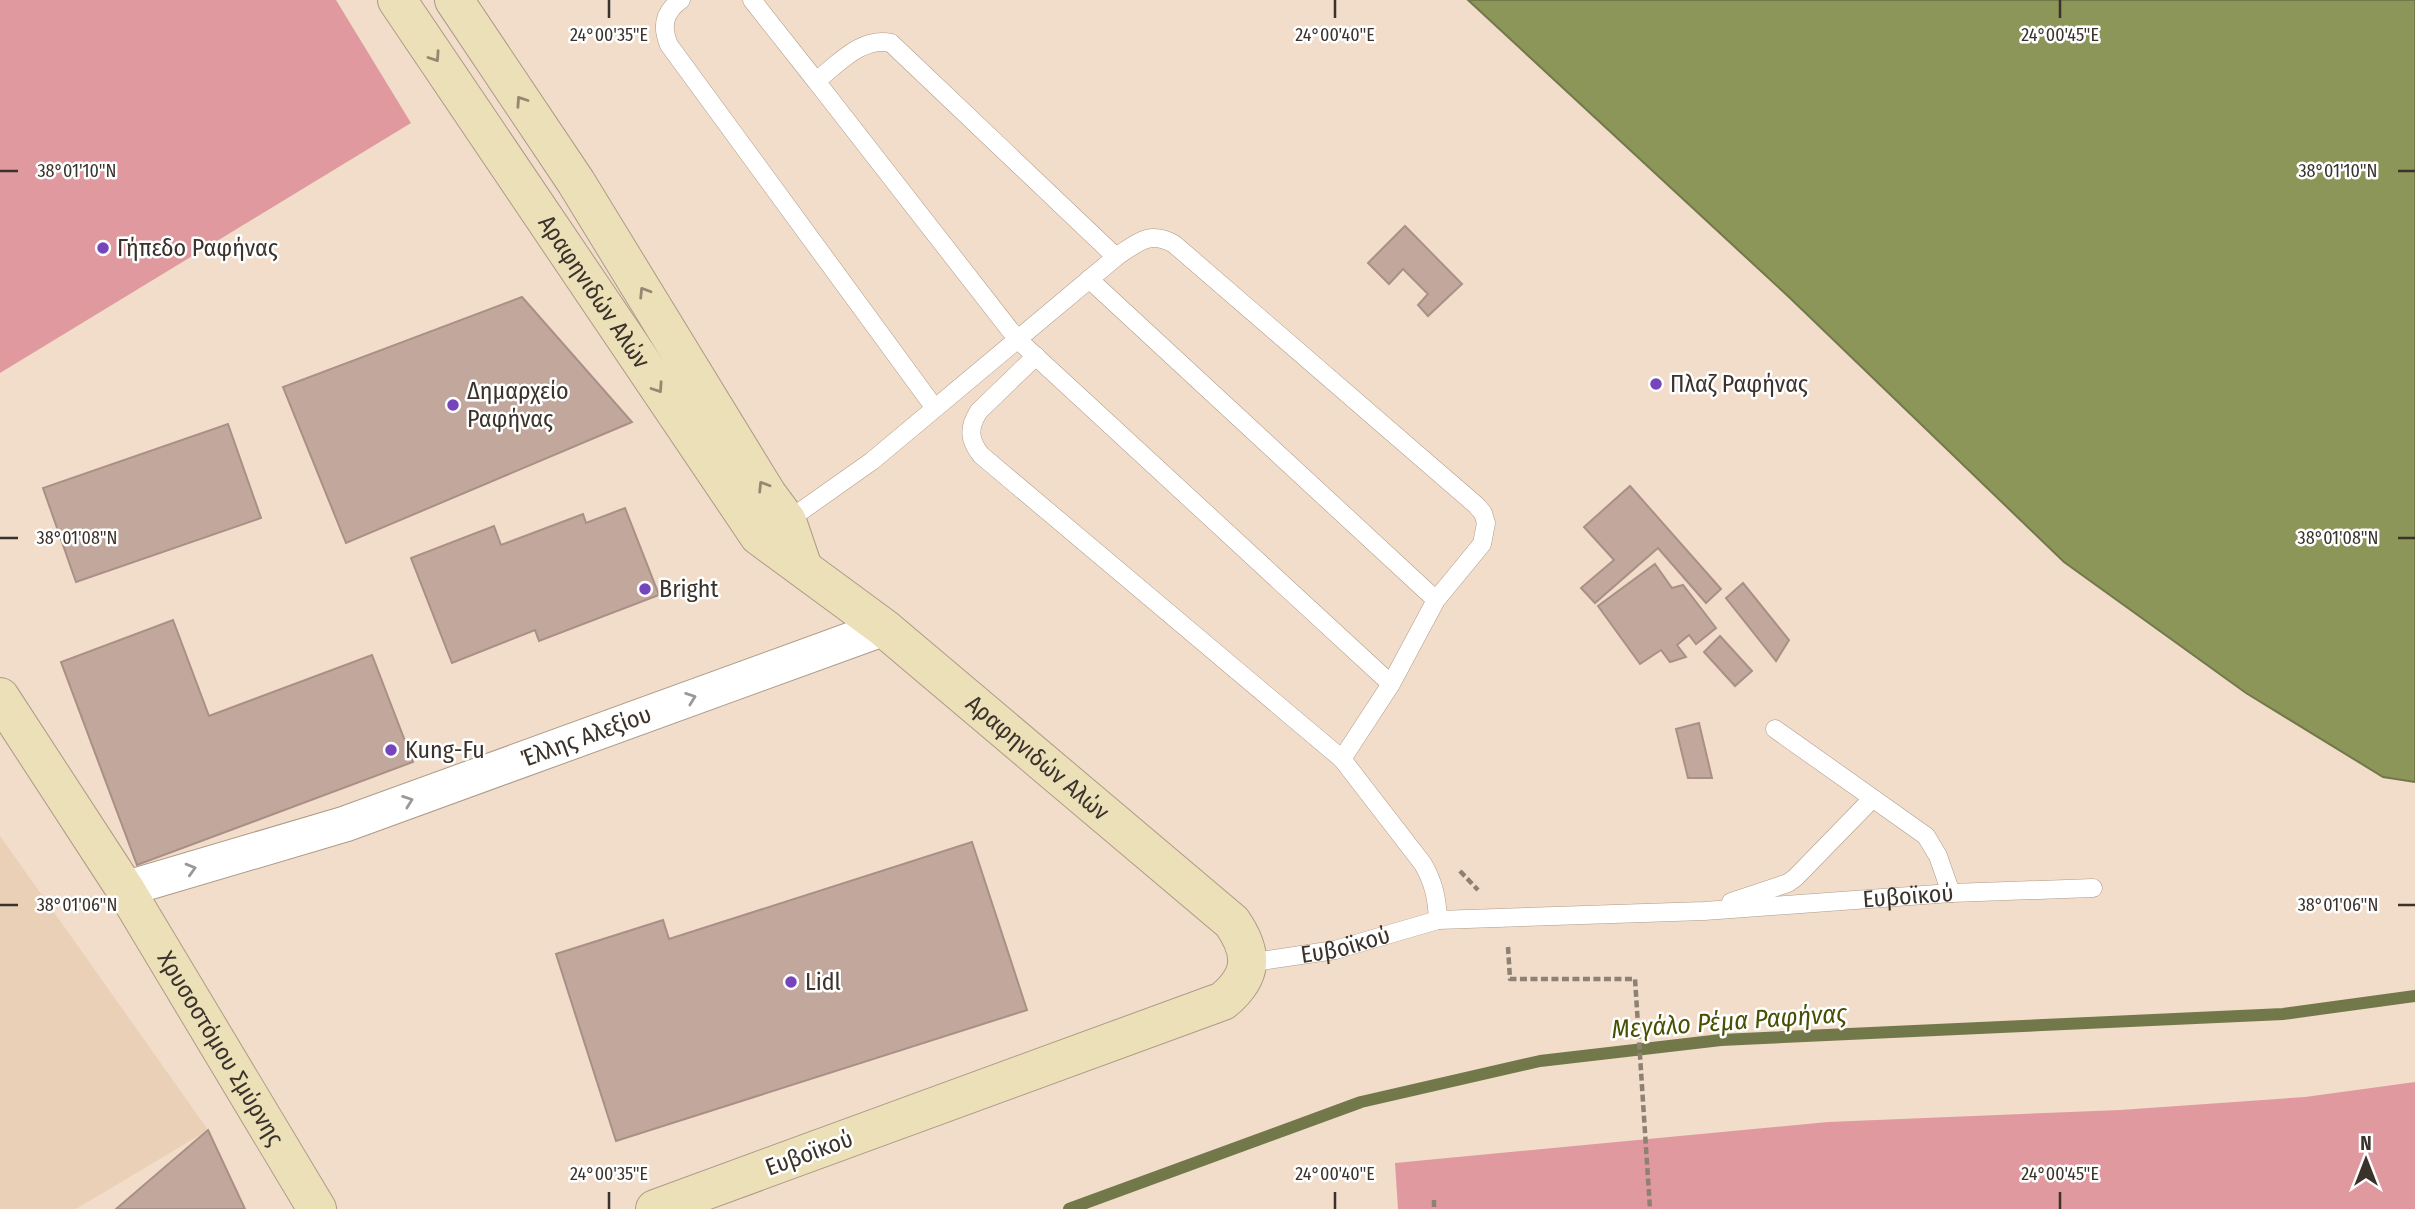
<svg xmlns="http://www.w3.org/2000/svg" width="2415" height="1209" font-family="'Fira Sans Condensed',sans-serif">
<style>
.built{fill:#e9d0b7}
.green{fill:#e09a9f}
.water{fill:#8b9658;stroke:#73784a;stroke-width:2}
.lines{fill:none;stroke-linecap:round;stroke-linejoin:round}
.stream{stroke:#73784a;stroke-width:12}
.building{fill:#c2a79d;stroke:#aa8f86;stroke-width:2}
.lane-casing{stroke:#ae9a88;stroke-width:19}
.street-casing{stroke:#ae9a88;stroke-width:37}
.secondary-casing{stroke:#ae9a88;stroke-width:40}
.path{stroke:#8e8174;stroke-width:4.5;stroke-dasharray:7 3.5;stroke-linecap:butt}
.lane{stroke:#fff;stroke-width:18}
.street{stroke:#fff;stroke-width:35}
.secondary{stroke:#ece0b8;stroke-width:38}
.oneway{stroke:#938972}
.oneway2{stroke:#9c9895}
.ticks{fill:none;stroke:#3a322b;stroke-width:2.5}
.poi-dot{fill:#7645bc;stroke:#fff;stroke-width:2.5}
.labels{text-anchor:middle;stroke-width:5;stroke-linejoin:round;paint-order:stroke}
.poi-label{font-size:24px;fill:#3a322b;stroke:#fff;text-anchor:start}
.street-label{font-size:24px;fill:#3a322b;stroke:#fff}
.water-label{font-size:26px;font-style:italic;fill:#485004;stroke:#fff}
.ticks-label{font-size:18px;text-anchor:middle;fill:#3a322b;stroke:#fff;stroke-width:5;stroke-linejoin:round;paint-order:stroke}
</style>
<rect width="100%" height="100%" fill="#f1ddc9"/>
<!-- built -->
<path class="built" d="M0 836 208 1130 76 1209H0Z"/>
<!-- green -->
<g class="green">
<path d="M0 0H336L411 123 0 373Z"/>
<path d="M2415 1082V1209H1398L1395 1163 1828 1122 2120 1110 2305 1097Z"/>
</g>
<!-- water -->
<path class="water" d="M1468 0H2415V782L2383 777 2246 693 2064 562 1790 298Z"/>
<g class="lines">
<!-- stream -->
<path class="stream" d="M1069 1209 1361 1102 1540 1061 1721 1040 2283 1014 2415 996"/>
</g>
<!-- building -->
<g class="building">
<path d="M1405 226 1462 284 1428 316 1418 305 1428 294 1403 269 1389 284 1368 263Z"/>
<path d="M522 297 632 422 346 543 283 387Z"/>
<path d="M228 424 261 518 76 582 43 488Z"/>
<path d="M1630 486 1721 589 1706 603 1658 548 1595 603 1581 588 1614 560 1584 527Z"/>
<path d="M625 508 659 595 539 641 535 630 452 663 411 558 494 526 501 545 583 514 586 523Z"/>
<path d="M1655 564 1672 588 1683 585 1716 628 1696 644 1689 635 1677 645 1686 657 1670 662 1661 650 1640 664 1598 606Z"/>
<path d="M1743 583 1789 640 1776 661 1726 598Z"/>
<path d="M173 620 209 716 372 655 413 762 137 865 61 662Z"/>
<path d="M1720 636 1752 671 1735 686 1704 652Z"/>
<path d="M1699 723 1712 778H1688L1676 729Z"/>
<path d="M972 842 1027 1010 616 1141 556 954 663 920 669 939Z"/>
<path d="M208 1130 245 1209H116Z"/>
</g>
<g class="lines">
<defs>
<g id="lane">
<path d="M681 0C664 12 661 26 669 45L934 407"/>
<path d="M752 0 816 81C838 64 862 36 891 43L1116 257"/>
<path d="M816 81 1017 339 1391 684"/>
<path d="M1089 279 1436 600"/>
<path d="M1036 356 979 411C968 428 969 440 981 455L1342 759"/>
<path d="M787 521 872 461 1116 257C1137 243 1149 230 1174 244L1476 505 1483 513 1486 523 1482 544 1436 600 1391 684 1342 759 1423 864C1434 883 1437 899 1438 920"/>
<path d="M1775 729 1926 836 1938 856 1951 893"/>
<path d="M1731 902 1788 883 1795 878 1872 799"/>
<path id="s1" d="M1247 963 1335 950 1438 920 1704 911 1951 893 2093 888"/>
</g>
<g id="street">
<path id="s2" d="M125 889 345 824 884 628"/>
</g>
<g id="secondary">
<path id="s3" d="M397 0 759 536 884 628 1232 922C1254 954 1253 976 1223 1001L655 1209"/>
<path d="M454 0 576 182 767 494 787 521 803 568"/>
<path id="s4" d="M0 697 125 889 317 1209"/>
</g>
</defs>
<!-- lane casing -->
<use href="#lane" class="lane-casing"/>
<!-- street casing -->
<use href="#street" class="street-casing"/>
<!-- secondary casing -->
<use href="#secondary" class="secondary-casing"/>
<!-- path -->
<g class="path">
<path d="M1460 871 1478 890"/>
<path d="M1508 947 1510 979H1635L1650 1209"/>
<path d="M1434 1200V1209"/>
</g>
<!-- lane -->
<use href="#lane" class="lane"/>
<!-- street -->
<use href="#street" class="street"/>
<!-- secondary -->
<use href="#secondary" class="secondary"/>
</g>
<!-- one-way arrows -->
<defs><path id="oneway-chevron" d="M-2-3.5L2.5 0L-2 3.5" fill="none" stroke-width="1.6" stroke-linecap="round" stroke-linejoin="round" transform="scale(1.75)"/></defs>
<g class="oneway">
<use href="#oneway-chevron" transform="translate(435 57) rotate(56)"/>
<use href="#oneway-chevron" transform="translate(521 101) rotate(-124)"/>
<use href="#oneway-chevron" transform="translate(644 292) rotate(-122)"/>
<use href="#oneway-chevron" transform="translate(658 388) rotate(56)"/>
<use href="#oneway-chevron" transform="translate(763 486) rotate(-122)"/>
</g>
<g class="oneway2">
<use href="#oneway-chevron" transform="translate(691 698) rotate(-20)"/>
<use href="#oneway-chevron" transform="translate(408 801) rotate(-20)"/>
<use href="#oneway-chevron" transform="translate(191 869) rotate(-16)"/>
</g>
<!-- ticks -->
<path class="ticks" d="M609 0V18M1335 0V18M2060 0V18M0 171H18M2398 171H2415M0 538H18M2398 538H2415M0 905H18M2398 905H2415M609 1192V1209M1335 1192V1209M2060 1192V1209"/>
<!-- markers -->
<g class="poi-dot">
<circle cx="103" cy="248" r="7"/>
<circle cx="1656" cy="384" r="7"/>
<circle cx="453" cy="405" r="7"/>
<circle cx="645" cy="589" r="7"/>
<circle cx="391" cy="750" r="7"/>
<circle cx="791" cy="982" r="7"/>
</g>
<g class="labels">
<!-- poi labels -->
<g class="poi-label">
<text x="117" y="256">Γήπεδο Ραφήνας</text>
<text x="1670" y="392">Πλαζ Ραφήνας</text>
<text x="467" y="399">Δημαρχείο<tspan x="467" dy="28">Ραφήνας</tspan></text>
<text x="659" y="597">Bright</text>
<text x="405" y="758">Kung-Fu</text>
<text x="805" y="990">Lidl</text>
</g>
<!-- street labels -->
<g class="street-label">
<text dy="8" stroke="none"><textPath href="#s3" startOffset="352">Αραφηνιδών Αλών</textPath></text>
<text dy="8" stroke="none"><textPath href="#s2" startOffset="486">Έλλης Αλεξίου</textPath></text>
<text dy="8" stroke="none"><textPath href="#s3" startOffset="1003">Αραφηνιδών Αλών</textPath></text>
<text dy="8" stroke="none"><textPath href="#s1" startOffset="667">Ευβοϊκού</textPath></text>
<text dy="8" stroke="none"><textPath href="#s1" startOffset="100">Ευβοϊκού</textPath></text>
<text dy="8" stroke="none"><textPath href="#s4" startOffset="415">Χρυσοστόμου Σμύρνης</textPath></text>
<text transform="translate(809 1153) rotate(-20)" y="8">Ευβοϊκού</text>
</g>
<!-- water labels -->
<g class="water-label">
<text transform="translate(1729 1021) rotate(-4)" y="9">Μεγάλο Ρέμα Ραφήνας</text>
</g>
</g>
<g class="ticks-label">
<text x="609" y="41">24°00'35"E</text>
<text x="1335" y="41">24°00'40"E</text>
<text x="2060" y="41">24°00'45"E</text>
<text x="77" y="177">38°01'10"N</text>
<text x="2338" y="177">38°01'10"N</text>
<text x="77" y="544">38°01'08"N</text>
<text x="2338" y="544">38°01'08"N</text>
<text x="77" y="911">38°01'06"N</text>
<text x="2338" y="911">38°01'06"N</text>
<text x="609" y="1180">24°00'35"E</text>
<text x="1335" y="1180">24°00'40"E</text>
<text x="2060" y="1180">24°00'45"E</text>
</g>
<!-- north arrow -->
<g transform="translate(2366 1160)" stroke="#ffffff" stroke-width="5" paint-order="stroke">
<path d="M0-5L12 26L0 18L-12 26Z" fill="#3a322b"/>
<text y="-10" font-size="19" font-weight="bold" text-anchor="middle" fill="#3a322b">N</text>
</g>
</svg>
